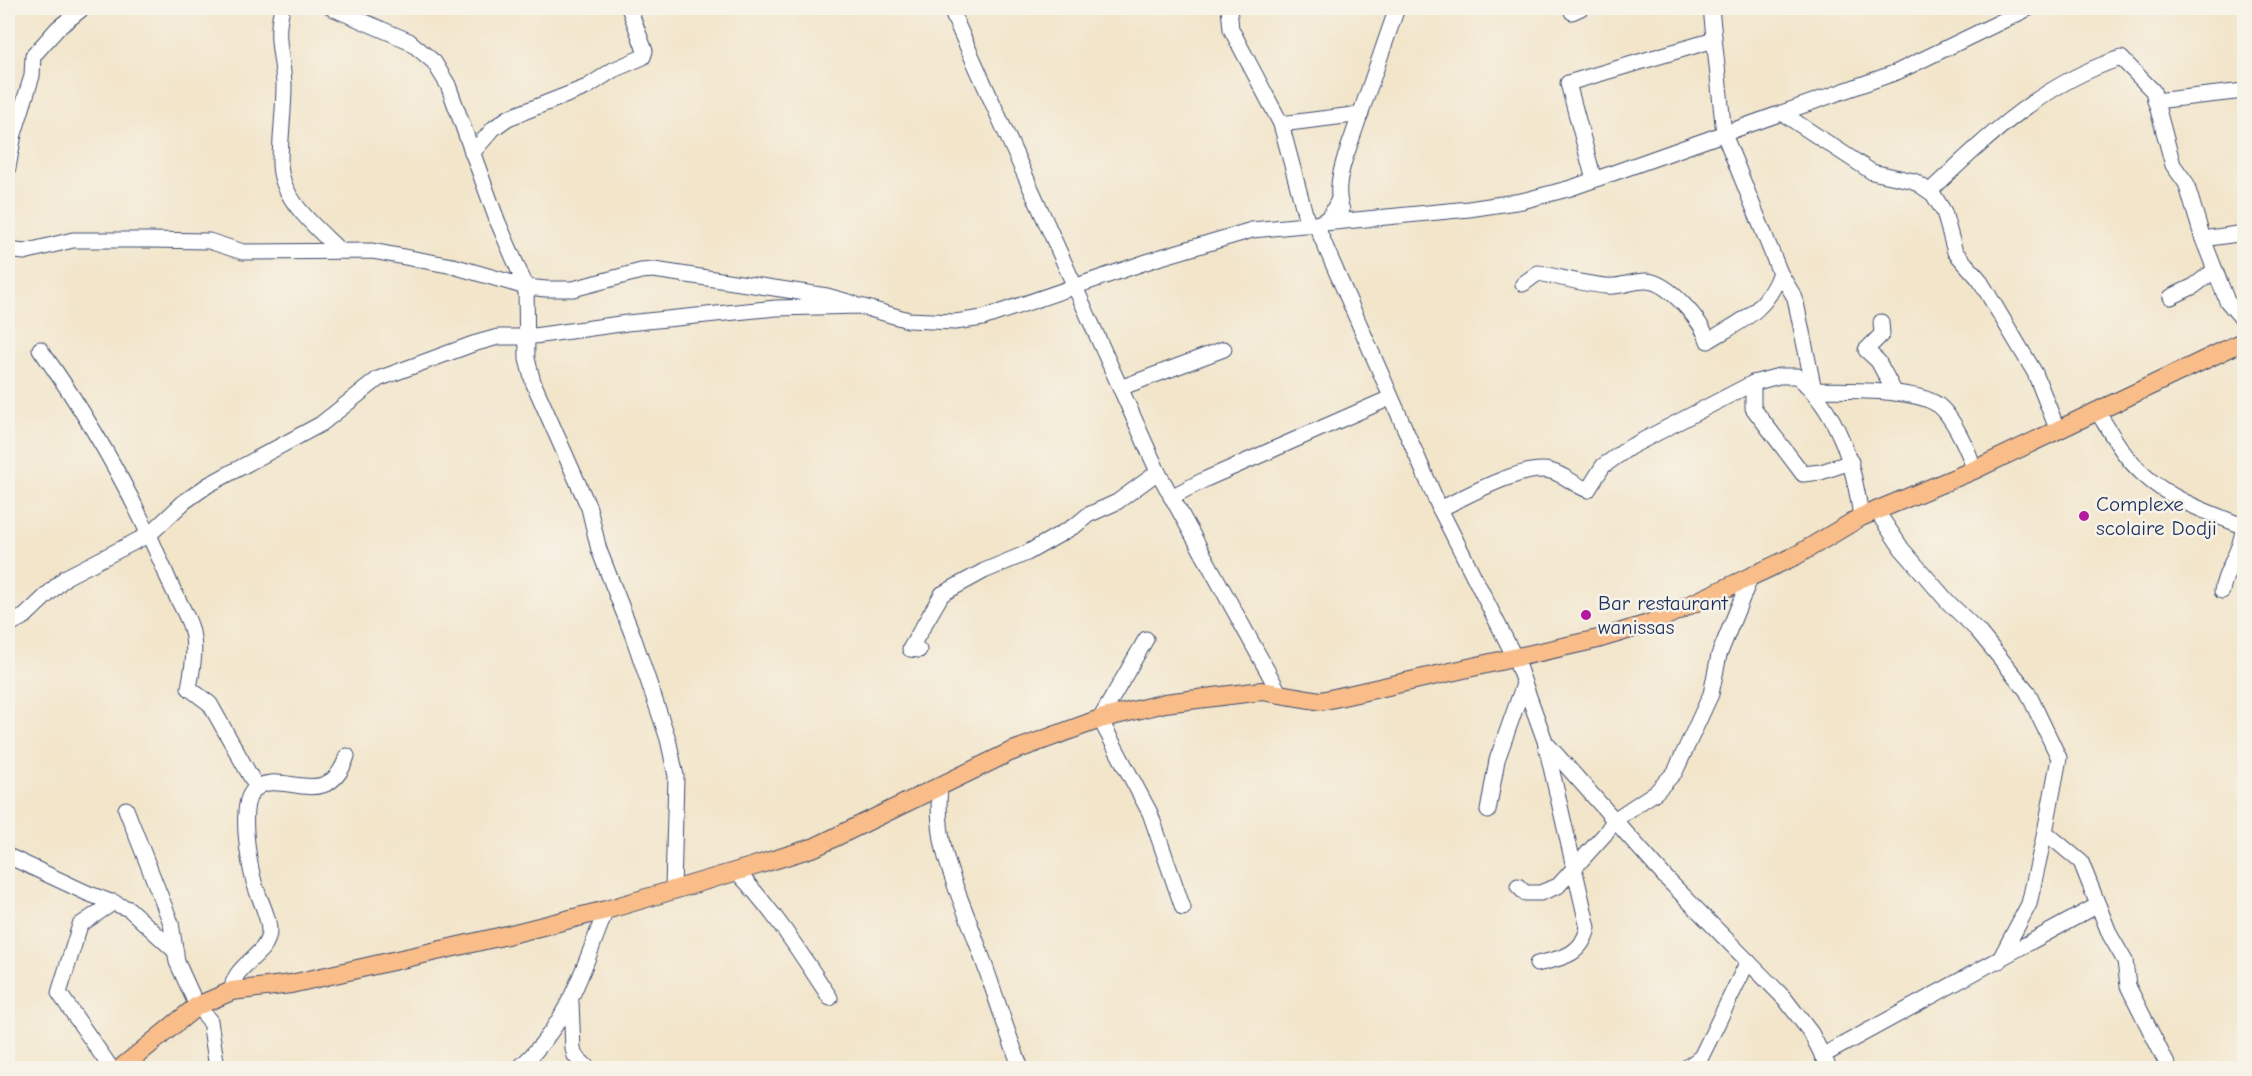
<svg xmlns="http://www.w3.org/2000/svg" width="2252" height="1076" font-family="'Comic Neue',sans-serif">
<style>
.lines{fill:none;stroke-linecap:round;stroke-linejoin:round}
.minor-casing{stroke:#3b4a6e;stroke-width:17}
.major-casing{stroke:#3b4a6e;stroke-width:20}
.minor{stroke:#fff;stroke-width:15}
.major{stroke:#f8bd89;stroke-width:18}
.poi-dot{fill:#b5179e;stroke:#f7f3e8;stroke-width:2}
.labels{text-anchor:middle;stroke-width:5;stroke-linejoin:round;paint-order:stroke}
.poi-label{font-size:21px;fill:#1b2f5e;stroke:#f7f3e8;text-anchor:start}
</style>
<rect width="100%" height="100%" fill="#f7f3e8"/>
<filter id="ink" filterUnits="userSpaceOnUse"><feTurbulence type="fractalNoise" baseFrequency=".0167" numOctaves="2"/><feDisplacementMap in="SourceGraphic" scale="12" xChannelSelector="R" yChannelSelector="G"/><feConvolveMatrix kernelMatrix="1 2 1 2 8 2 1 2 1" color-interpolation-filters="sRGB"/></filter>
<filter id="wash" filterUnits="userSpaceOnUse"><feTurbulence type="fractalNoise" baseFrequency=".008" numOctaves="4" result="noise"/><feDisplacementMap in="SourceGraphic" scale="24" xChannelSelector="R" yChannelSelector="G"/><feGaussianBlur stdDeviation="1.35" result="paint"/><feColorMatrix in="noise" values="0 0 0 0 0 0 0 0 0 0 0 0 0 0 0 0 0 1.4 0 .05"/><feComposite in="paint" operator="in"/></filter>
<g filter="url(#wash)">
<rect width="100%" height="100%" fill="#f2e5ca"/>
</g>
<g filter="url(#ink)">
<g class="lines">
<defs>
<g id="minor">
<path d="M282 8C274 40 283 55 284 85 284 112 280 138 280 164 281 200 316 227 339 250"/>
<path d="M332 8 409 41 434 62 448 85 497 220 526 287 527 359 533 382 589 508 599 550 633 636 668 739 676 776 673 889"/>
<path d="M950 8 1158 472 1280 694"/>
<path d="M1229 8 1231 29 1281 124 1308 225"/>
<path d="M1711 8 1724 134 1780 273 1795 298 1814 390"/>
<path d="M1572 12 1581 8"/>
<path d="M2155 101 2244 91"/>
<path d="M1782 113 1872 172 1914 181 1933 194 1944 212 1955 252 1979 279 2035 373 2058 431"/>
<path d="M1281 124 1361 114"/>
<path d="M472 153 494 128 508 118 587 87 613 70 643 57 645 51 629 8"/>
<path d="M8 168 14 134 32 76 33 56 58 28 83 8"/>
<path d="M1594 180 1568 83 1714 40"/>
<path d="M1930 191C1988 136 2043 83 2121 58L2153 91 2173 165 2186 183 2203 239 2227 301 2244 321"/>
<path d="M1338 201 1330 217 1316 225 1440 509 1515 658 1545 741 1588 928C1581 956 1562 958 1537 964"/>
<path d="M1342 210C1336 194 1339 178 1344 161L1397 8"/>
<path d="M2203 239 2244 233"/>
<path d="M8 250 24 252 73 240H149L209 241 243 252 372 251 453 266 526 287 546 289H573L641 271 654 270 827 296 852 303"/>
<path d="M1523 284 1538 273C1560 277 1583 284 1606 286 1620 288 1634 280 1647 281 1668 282 1702 321 1708 341 1742 320 1765 313 1780 273"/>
<path d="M2171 297 2194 286 2215 270"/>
<path d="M1881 322 1882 334 1866 350 1878 361 1895 393"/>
<path d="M40 349C93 423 136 500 170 583 176 597 185 611 190 625 197 645 193 667 189 688L210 704 257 788"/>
<path d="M1753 383V408L1803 474 1821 472 1851 462"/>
<path d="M1120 388 1224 349"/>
<path d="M1814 390C1843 391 1915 388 1938 405 1952 415 1970 453 1974 470"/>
<path d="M2097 411C2111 433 2124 458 2144 475 2171 500 2210 513 2243 526 2243 550 2225 568 2222 591"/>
<path d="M1171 497 1206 479 1390 398"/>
<path d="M1440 509C1465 497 1523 464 1550 471 1564 474 1574 485 1588 490L1603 466 1630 447 1753 383 1779 376H1797C1838 411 1854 464 1861 517"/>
<path d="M1876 510 1902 549 1948 602 1978 631 2027 691 2059 758 2045 832 2081 862 2110 935 2125 961 2128 986 2169 1068"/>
<path d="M8 625 25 616 66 577 150 534 184 502 208 485 321 424 378 379 473 344 498 337H527L627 323 776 308 860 306 908 320 955 322 983 318 1158 258 1252 230 1469 209 1522 201 1571 188 1897 72 2029 8"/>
<path d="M1146 639 1100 719 1150 813 1183 908"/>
<path d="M919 650 910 649 942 594 984 571 1027 553 1076 525 1088 515 1117 502 1158 472"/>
<path d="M1547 744 1666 878 1785 999 1811 1033 1829 1068"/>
<path d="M940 786C934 851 958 888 978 946 993 987 1005 1028 1021 1068"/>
<path d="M126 809 171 923 177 962 197 1006 210 1021 217 1068"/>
<path d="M1488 811 1497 760 1524 684"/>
<path d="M8 856 87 893 129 909 176 952"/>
<path d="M736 871C773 909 801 954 830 998"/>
<path d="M1518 886 1525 893H1540L1558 886 1605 834 1614 820 1656 792 1675 772 1711 694 1719 655 1751 576"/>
<path d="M1999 961 2029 904 2045 832"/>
<path d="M232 991C232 964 269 956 269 931 269 915 258 897 254 882 249 863 239 808 252 792 277 763 327 817 347 756"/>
<path d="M571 1002 573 1049 575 1056 588 1068"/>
<path d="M1822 1056 2098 905"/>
<path d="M111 1068 59 993 80 925 114 902"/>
<path d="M519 1068C569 1023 582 971 606 910"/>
<path d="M1686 1068 1701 1057 1748 961"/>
</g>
<path id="major" d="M121 1068 197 1006 232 991 291 984 503 936 606 910 751 867 815 847 1010 752 1100 719 1165 703 1262 691 1321 701 1598 639 1651 623 1797 555 1861 517 1974 470 2244 341"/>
</defs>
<!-- minor casing -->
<use href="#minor" class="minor-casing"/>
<!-- major casing -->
<use href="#major" class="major-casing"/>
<!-- minor -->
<use href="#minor" class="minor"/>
<!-- major -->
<use href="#major" class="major"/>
</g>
</g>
<!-- markers -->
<g class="poi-dot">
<circle cx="2084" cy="516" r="6"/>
<circle cx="1586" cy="615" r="6"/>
</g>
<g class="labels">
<!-- poi labels -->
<g class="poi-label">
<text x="2096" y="511">Complexe<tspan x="2096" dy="24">scolaire Dodji</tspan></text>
<text x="1598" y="610">Bar restaurant<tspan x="1598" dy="24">wanissas</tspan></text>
</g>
</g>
<!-- margin -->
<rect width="2252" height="1076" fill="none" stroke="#f7f3e8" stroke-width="30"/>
</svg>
